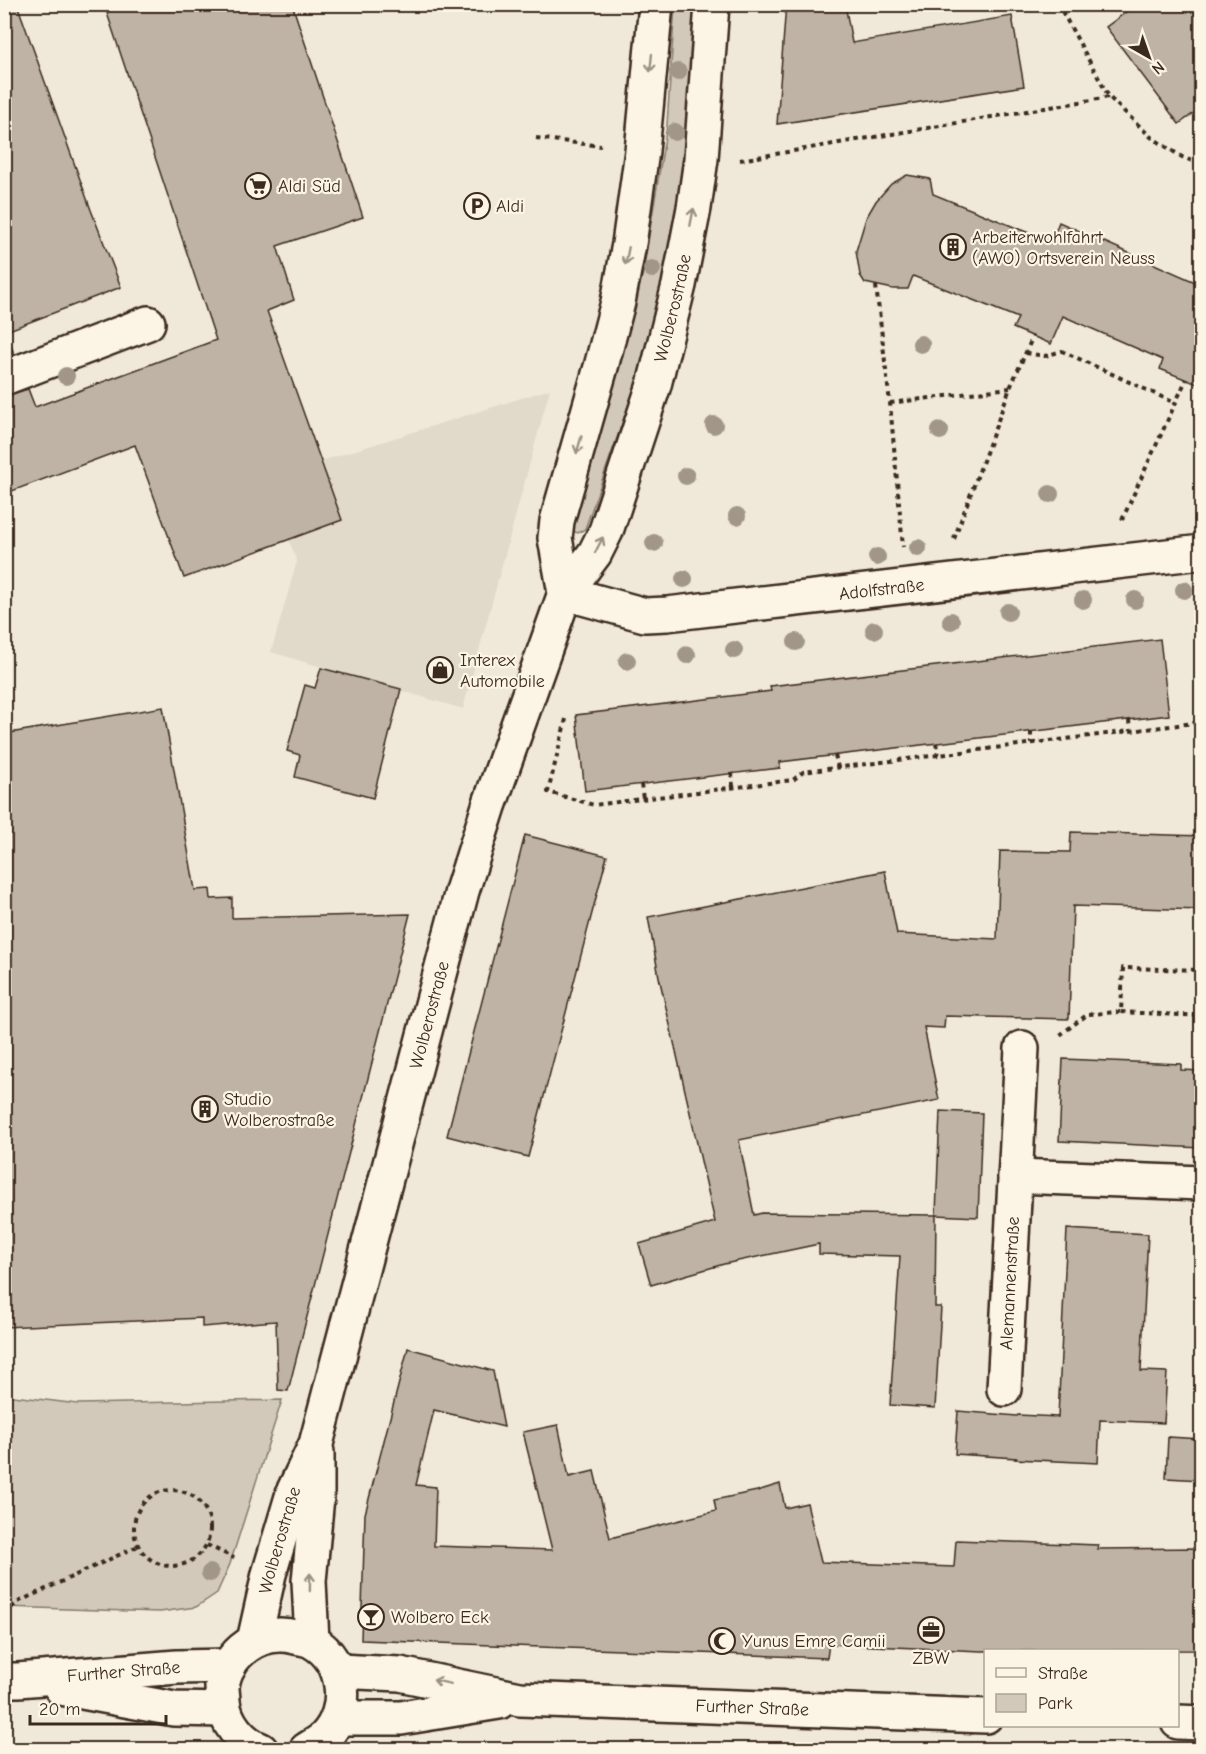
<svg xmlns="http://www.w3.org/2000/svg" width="1206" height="1754" font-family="'Comic Neue',sans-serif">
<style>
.built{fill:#e1d9c9}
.green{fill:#d2c9ba;stroke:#867a6c;stroke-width:1.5}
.building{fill:#beb3a4;stroke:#3b2a1e;stroke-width:1.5}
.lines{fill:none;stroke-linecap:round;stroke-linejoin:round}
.street-casing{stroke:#3b2a1e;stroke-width:38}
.secondary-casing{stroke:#3b2a1e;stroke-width:38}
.path{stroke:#3b2a1e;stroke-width:4;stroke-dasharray:4.5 4.5;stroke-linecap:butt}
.street{stroke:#fcf5e5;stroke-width:33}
.secondary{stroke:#fcf5e5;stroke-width:33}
.tree{fill:#a19688}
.oneway{stroke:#9c9082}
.labels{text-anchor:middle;stroke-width:4.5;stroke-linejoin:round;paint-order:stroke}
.poi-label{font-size:18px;fill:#3b2a1e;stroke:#fcf5e5;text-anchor:start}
.street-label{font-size:18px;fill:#3b2a1e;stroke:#fcf5e5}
</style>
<rect width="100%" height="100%" fill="#f0e9d9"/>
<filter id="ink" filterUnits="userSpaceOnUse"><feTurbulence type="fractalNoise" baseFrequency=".0167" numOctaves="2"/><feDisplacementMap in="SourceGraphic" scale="12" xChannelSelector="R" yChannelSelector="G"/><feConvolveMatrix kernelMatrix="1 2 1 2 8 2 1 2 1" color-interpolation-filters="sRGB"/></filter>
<g filter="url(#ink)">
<!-- built -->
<path class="built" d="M550 389 463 709 271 652 297 561 289 540 342 520 321 461Z"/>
<!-- green -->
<g class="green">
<path d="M675 5H697L689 134 663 278 640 372 585 529 578 533 570 530 569 523 612 393 643 273 667 125Z"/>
<path d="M5 1395 78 1404 282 1400 230 1564 217 1593 196 1607 160 1612 5 1607Z"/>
</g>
<!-- building -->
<g class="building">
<path d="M4 4H17L91 210 121 287 4 332Z"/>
<path d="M104 4H292L363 217 277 246 294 300 267 311 342 520 184 578 135 445 4 494V396L28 389 35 407 216 340Z"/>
<path d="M786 4H845L852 43 1012 16 1024 86 777 124Z"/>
<path d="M1137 4H1202V107L1179 124 1106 27Z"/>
<path d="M907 175 930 179 933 194 1051 242 1059 222 1195 282 1200 269H1202V386L1160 369 1163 360 1063 316 1051 344 1013 328 1018 318 913 276 908 289H893L865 283 860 275 856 251 866 218 876 201 891 184Z"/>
<path d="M4 337H8L14 354 4 358Z"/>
<path d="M1160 639 1169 715 780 762V768L585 791 576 715 771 691 770 686Z"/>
<path d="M321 668 401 689 373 798 295 777 300 755 287 751 305 685 315 688Z"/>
<path d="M163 707 195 890 210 889 211 899 232 898V918L410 914 288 1391 278 1390 276 1321 202 1327V1318L4 1327V734Z"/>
<path d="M1071 832 1202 836V910L1073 906 1069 1019 945 1016 944 1028 924 1027 939 1100 739 1140 754 1215 762 1213 936 1215 935 1307H941L935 1408 890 1405 900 1256 819 1254V1244L724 1264 651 1285 639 1244 715 1222 659 977 648 917 885 871 897 934 997 939 1000 851 1070 852Z"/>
<path d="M525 835 607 856 528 1157 447 1136Z"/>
<path d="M1063 1059 1181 1064V1070L1202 1071V1148L1059 1141Z"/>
<path d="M940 1111 982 1113 978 1217 936 1215Z"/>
<path d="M1067 1229 1148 1234 1141 1371 1167 1372 1164 1423 1100 1420 1098 1463 1015 1459 1016 1458 955 1454 958 1411 1017 1416 1018 1415 1058 1417Z"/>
<path d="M408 1348 493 1371 504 1427 434 1410 416 1485 436 1487 434 1546 552 1550 523 1432 558 1425 569 1477 594 1471 610 1538 716 1511 714 1500 757 1491 780 1484 785 1508 807 1503 821 1562 954 1567 956 1540 1098 1545 1097 1549 1202 1548V1650L981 1651 829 1644 827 1658 361 1640 365 1514Z"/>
<path d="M1168 1437 1202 1439V1480L1166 1478Z"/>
</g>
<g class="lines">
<defs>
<g id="street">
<path d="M4 378 148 323"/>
<path id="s1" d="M565 593 645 615 667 614 1202 552"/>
<path d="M1015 1176 1202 1183"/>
<path id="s2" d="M1004 1389 1022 1048"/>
</g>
<g id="secondary">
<path d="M565 593 555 538 557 521 601 367 618 302 629 244 642 151 656 4"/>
<path id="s3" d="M254 1641 269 1574 294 1490 316 1444 462 891 489 806 565 593 595 553 606 531 654 385 679 285 694 208 701 159 712 4"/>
<path d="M312 1641 309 1581 317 1497V1452"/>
<path id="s4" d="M338 1671 400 1674 520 1699 986 1716"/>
<path id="s5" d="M4 1680H18L177 1667 229 1666"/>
<path d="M61 1688 174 1709 224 1710"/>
<path d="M338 1718H401L499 1702"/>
<path d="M1178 1722 1202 1723"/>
<path d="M261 1750C241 1742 225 1722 223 1701 223 1697 222 1692 222 1687 226 1652 262 1628 295 1637 301 1638 308 1639 313 1642 346 1661 351 1710 325 1737 320 1742 312 1746 306 1750"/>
</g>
</defs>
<!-- street casing -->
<use href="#street" class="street-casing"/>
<!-- secondary casing -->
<use href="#secondary" class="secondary-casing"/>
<!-- path -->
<g class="path">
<path d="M1058 4 1109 97 1151 137 1182 157 1202 165"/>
<path d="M536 138 601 146"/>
<path d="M740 160 1109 97"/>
<path d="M876 286 890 403 903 547"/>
<path d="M1026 353 1045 356 1062 351 1175 403"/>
<path d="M890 403 1010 388"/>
<path d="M1122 520 1186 380"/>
<path d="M954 539 1010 388 1033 336"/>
<path d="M566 719 548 792 594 805 793 780 803 772 1202 722"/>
<path d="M1129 720 1130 731"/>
<path d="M1031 732V744"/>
<path d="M936 743 938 755"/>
<path d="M835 755 838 768"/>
<path d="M732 773 733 788"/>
<path d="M641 784 643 799"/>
<path d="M1121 1012 1202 1016"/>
<path d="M1060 1035 1088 1014 1121 1012 1123 968 1202 970"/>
<circle cx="172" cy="1528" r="38"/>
<path d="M207 1545 234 1558"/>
<path d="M4 1613 20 1601 138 1546"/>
</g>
<!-- street -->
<use href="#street" class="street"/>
<!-- secondary -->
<use href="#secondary" class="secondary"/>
</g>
<!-- trees -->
<g class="tree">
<circle cx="678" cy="72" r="9"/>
<circle cx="675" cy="132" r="9"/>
<circle cx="652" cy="269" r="9"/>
<circle cx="921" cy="344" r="9"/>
<circle cx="66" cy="376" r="9"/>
<circle cx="714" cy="425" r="9"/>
<circle cx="940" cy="431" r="9"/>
<circle cx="686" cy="476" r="9"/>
<circle cx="1050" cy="494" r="9"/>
<circle cx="737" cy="516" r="9"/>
<circle cx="654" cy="543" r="9"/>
<circle cx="918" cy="548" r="9"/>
<circle cx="877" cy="557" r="9"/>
<circle cx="684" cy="579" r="9"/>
<circle cx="1184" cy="590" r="9"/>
<circle cx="1083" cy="600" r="9"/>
<circle cx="1135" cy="600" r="9"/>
<circle cx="1008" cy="612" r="9"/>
<circle cx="951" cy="621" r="9"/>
<circle cx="874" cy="630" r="9"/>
<circle cx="796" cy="642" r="9"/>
<circle cx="734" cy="650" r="9"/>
<circle cx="687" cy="655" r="9"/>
<circle cx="627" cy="661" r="9"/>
<circle cx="210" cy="1573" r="9"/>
</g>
<!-- one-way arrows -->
<defs><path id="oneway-shaft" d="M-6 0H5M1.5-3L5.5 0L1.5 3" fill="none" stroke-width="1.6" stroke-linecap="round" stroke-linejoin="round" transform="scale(1.5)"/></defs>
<g class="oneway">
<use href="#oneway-shaft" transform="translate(651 63) rotate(96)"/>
<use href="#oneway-shaft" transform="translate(692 217) rotate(-79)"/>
<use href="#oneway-shaft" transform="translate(627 256) rotate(101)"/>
<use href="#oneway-shaft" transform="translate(579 445) rotate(106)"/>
<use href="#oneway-shaft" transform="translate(599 545) rotate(-63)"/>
<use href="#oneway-shaft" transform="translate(310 1582) rotate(-89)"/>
<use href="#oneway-shaft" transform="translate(442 1682) rotate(-168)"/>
</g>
</g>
<!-- icons -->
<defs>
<symbol id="supermarket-ring" viewBox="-11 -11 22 22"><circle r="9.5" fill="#fcf5e5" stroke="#3b2a1e" stroke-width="1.5"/><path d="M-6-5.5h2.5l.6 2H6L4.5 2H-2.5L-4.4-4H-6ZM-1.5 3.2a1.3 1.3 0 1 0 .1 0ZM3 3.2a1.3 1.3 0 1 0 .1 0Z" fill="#3b2a1e"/></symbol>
<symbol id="parking-ring" viewBox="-11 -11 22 22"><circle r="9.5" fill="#fcf5e5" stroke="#3b2a1e" stroke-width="1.5"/><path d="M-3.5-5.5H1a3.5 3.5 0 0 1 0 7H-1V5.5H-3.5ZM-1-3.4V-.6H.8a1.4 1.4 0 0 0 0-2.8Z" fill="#3b2a1e"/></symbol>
<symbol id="building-ring" viewBox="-11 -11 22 22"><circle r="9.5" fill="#fcf5e5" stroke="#3b2a1e" stroke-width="1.5"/><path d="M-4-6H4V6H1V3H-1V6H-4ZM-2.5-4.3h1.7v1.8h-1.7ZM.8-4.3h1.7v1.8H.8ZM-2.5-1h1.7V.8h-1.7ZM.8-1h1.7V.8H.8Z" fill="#3b2a1e"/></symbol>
<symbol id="shop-ring" viewBox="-11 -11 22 22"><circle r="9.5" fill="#fcf5e5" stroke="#3b2a1e" stroke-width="1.5"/><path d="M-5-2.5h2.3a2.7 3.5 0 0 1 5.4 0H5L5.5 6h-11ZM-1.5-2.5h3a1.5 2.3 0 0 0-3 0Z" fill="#3b2a1e"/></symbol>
<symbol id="bar-ring" viewBox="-11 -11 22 22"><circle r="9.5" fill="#fcf5e5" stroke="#3b2a1e" stroke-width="1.5"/><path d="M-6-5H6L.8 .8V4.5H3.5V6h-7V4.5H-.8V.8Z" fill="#3b2a1e"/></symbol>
<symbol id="office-ring" viewBox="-11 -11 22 22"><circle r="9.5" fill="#fcf5e5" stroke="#3b2a1e" stroke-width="1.5"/><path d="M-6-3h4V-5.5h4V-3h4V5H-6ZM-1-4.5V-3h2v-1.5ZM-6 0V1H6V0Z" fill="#3b2a1e"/></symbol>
<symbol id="mosque-ring" viewBox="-11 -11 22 22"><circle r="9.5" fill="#fcf5e5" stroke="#3b2a1e" stroke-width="1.5"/><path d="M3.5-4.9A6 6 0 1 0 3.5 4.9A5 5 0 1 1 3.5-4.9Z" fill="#3b2a1e"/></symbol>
</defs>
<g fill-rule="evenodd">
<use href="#supermarket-ring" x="243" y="171" width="30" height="30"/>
<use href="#parking-ring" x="462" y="191" width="30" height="30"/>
<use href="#building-ring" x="938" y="232" width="30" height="30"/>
<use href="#shop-ring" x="425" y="655" width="30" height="30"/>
<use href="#building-ring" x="190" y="1094" width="30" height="30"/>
<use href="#bar-ring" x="356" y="1602" width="30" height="30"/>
<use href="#office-ring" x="916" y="1615" width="30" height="30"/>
<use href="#mosque-ring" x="707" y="1626" width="30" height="30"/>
</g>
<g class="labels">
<!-- poi labels -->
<g class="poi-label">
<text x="278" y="192">Aldi Süd</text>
<text x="496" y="212">Aldi</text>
<text x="972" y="243">Arbeiterwohlfahrt<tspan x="972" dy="21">(AWO) Ortsverein Neuss</tspan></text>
<text x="460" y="666">Interex<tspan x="460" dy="21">Automobile</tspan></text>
<text x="224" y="1105">Studio<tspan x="224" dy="21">Wolberostraße</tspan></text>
<text x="391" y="1623">Wolbero Eck</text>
<text x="742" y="1647">Yunus Emre Camii</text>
<text x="931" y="1664" text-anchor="middle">ZBW</text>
</g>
<!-- street labels -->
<g class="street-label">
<text dy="6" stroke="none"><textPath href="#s3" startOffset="1402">Wolberostraße</textPath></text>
<text dy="6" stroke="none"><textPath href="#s1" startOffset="321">Adolfstraße</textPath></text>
<text dy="6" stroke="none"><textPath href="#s3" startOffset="651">Wolberostraße</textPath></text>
<text dy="6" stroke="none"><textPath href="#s2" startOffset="106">Alemannenstraße</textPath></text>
<text dy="6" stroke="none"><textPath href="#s3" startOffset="104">Wolberostraße</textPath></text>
<text dy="6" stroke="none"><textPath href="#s5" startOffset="120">Further Straße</textPath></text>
<text dy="6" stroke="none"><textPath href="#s4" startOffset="417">Further Straße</textPath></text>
</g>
</g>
<!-- margin -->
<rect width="1206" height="1754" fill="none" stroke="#fcf5e5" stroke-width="24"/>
<rect x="12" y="12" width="1182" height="1730" fill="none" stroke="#3b2a1e" stroke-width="2" filter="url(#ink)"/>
<!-- legend -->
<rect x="984" y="1649" width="195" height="78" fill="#fcf5e5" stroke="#afa495" stroke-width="1.5"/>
<rect x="996" y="1668" width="30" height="9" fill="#fcf5e5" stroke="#afa495" stroke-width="1.5"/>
<text x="1038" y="1679" font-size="18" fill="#3b2a1e">Straße</text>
<rect x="996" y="1694" width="30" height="18" fill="#d2c9ba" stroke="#afa495" stroke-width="1.5"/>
<text x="1038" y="1709" font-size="18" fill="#3b2a1e">Park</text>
<!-- north arrow -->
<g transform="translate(1149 57) rotate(140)" stroke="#fcf5e5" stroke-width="4.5" paint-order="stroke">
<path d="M0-4.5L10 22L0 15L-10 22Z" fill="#3b2a1e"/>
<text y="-9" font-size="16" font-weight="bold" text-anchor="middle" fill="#3b2a1e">N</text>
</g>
<!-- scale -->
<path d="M30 1715v9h136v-9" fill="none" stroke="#3b2a1e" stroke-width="3"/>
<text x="39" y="1715" font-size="18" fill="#3b2a1e" stroke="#fcf5e5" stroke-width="4.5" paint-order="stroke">20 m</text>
</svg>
